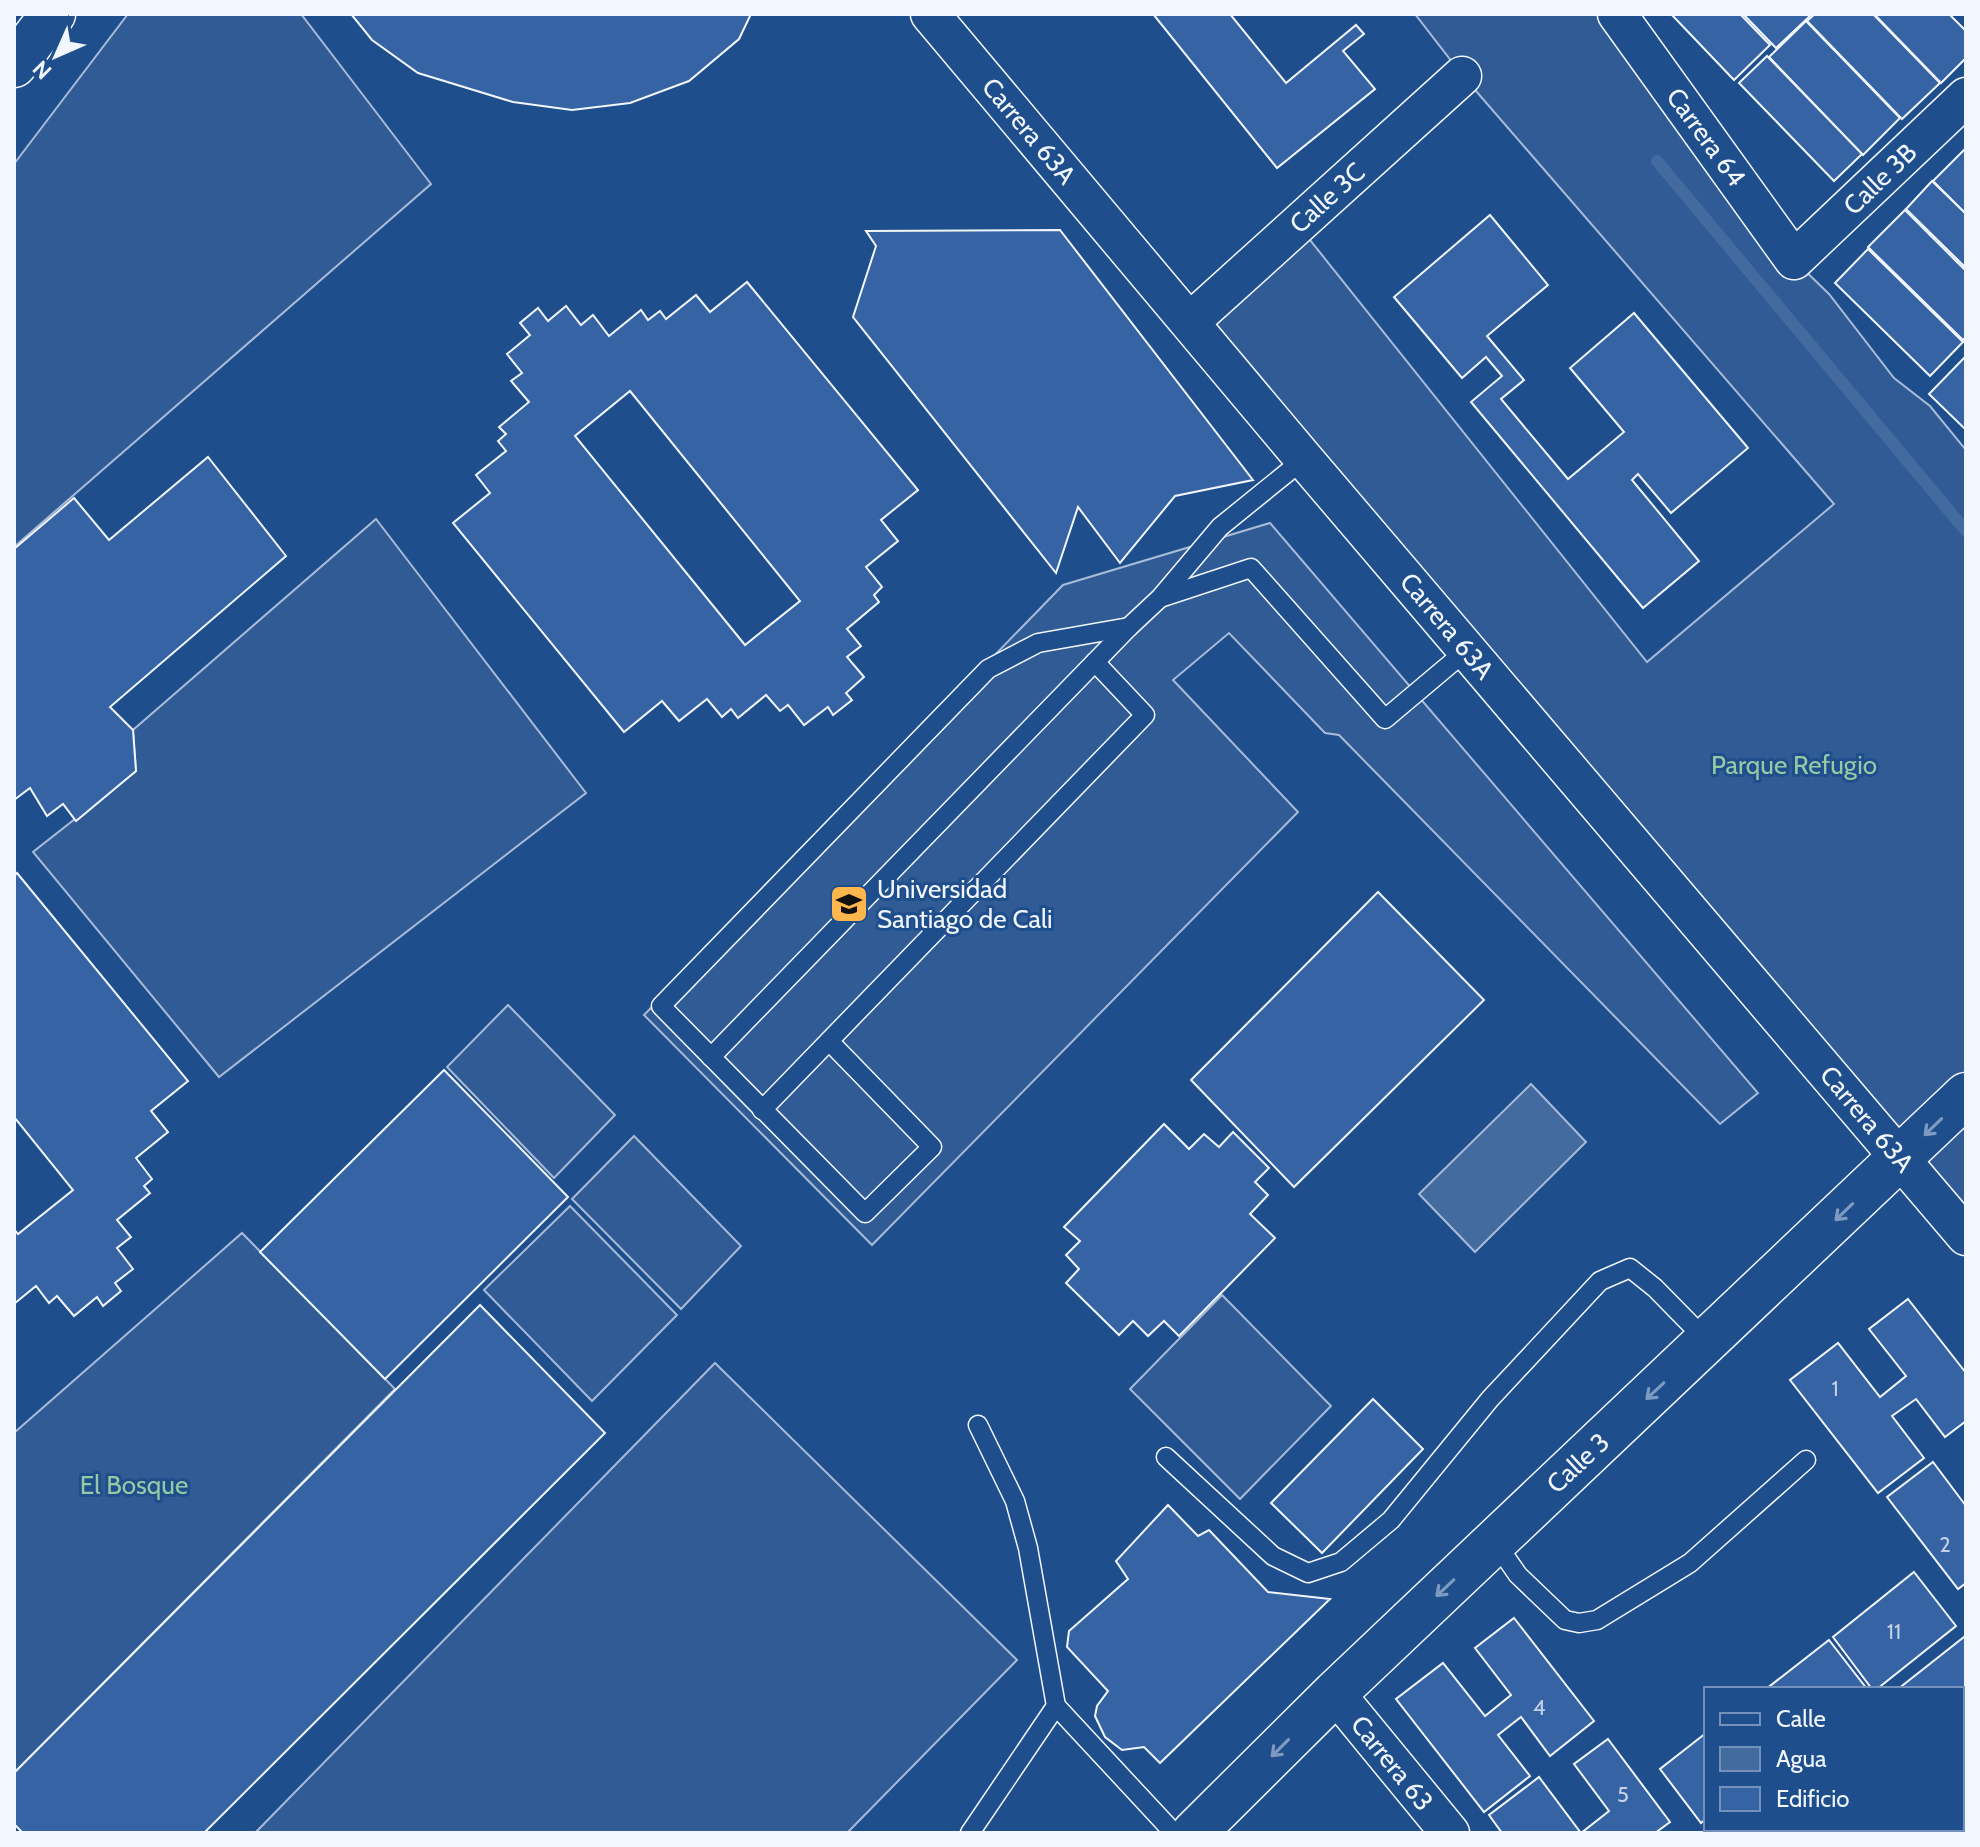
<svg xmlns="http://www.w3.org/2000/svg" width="1980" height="1847" font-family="Cabin,sans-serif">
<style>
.built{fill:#305b95;stroke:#a8bbd7;stroke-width:2}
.water{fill:#446ba0;stroke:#a8bbd7;stroke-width:2}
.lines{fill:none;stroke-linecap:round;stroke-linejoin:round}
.stream{stroke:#446ba0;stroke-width:12}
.building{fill:#3563a3;stroke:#f2f6ff;stroke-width:2;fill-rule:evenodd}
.service-casing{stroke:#f2f6ff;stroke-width:21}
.minor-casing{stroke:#f2f6ff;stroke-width:41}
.tertiary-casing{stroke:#f2f6ff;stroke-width:47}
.primary-casing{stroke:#f2f6ff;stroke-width:47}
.service{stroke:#1f4e8c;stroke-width:18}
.minor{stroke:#1f4e8c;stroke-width:38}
.tertiary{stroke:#1f4e8c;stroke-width:44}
.primary{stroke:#1f4e8c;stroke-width:44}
.oneway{stroke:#7e9ac0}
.labels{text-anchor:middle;stroke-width:6;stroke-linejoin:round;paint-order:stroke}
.number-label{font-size:22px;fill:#c3d1e8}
.street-label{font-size:26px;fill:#f2f6ff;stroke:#1f4e8c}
.park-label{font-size:26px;fill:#97c8a6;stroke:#1f4e8c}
.poi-label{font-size:26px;fill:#f2f6ff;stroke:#1f4e8c;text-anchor:start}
</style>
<rect width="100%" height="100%" fill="#1f4e8c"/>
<!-- built -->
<g class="built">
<path d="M128 14H301L431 184 14 547V164Z"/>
<path d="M1415 14H1617L1794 260 1829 294 1894 378 1930 406 1966 450V1236L1191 321 1298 225 1647 662 1834 504 1463 76Z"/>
<path d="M376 519 586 793 219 1077 33 852 136 771 133 730Z"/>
<path d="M1270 523 1758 1093 1720 1124 1339 735 1325 733 1229 633 1173 680 1298 812 872 1245 644 1015 1063 585Z"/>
<path d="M508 1005 615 1115 554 1178 447 1067Z"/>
<path d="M634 1136 741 1246 681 1309 572 1199Z"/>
<path d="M570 1206 677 1315 592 1401 484 1290Z"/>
<path d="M242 1233 395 1389 14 1773V1433Z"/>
<path d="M1222 1295 1331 1406 1240 1499 1130 1389Z"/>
<path d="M715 1363 1017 1660 847 1833H255Z"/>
</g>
<!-- water -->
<path class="water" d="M1531 1084 1586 1142 1475 1252 1419 1194Z"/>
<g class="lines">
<!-- stream -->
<path class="stream" d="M1657 161 1966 531"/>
</g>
<!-- building -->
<g class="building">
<path d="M351 14H751L739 39 689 81 630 103 572 110 513 102 418 73 372 40Z"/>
<path d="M1153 14H1230L1286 83 1356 25 1364 34 1343 51 1375 89 1277 168Z"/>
<path d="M1671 14H1740L1770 45 1734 80Z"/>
<path d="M1743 14H1812L1776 48Z"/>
<path d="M1815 14H1873L1940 83 1902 119 1807 21Z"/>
<path d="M1874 14H1949L1966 31V58L1941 83Z"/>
<path d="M1806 21 1900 118 1863 155 1769 57Z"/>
<path d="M1767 56 1862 154 1834 181 1739 83Z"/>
<path d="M1966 148V214L1933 181Z"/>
<path d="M1932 181 1966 214V268L1906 209Z"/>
<path d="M1905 210 1966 271V337L1963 340 1868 247Z"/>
<path d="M1490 215 1548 285 1487 336 1524 380 1501 399 1568 479 1624 432 1570 368 1634 313 1748 448 1671 513 1638 474 1632 480 1699 561 1643 608 1471 402 1502 376 1486 357 1462 378 1394 297Z"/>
<path d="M1060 230 1253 480 1175 496 1120 563 1078 507 1056 573 853 317 876 246 866 231Z"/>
<path d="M1868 249 1963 342 1930 376 1835 283Z"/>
<path d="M747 282 918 490 881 520 898 541 866 567 882 587 874 595 879 602 847 629 861 646 847 657 864 677 846 693 852 700 833 715 828 707 804 725 788 705 780 711 766 695 738 718 731 709 722 717 707 699 679 721 662 701 624 732 453 523 490 493 476 475 506 451 498 441 506 434 499 427 529 402 511 381 522 373 507 354 530 335 520 323 538 308 548 321 566 306 581 325 593 315 609 336 641 310 648 320 660 311 666 319 696 295 710 312ZM630 391 800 601 745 645 575 436Z"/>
<path d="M1966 356V430L1929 394Z"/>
<path d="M208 457 286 556 110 707 133 730 136 771 76 821 63 804 47 816 30 788 14 800V549L74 498 109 540Z"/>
<path d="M17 873 188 1081 151 1111 168 1132 136 1158 152 1179 144 1186 150 1193 117 1220 131 1237 117 1248 133 1269 115 1283 121 1291 103 1306 97 1297 74 1316 57 1296 49 1303 36 1286 14 1304V1229L18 1234 73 1190 14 1117V876Z"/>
<path d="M1378 892 1484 1000 1294 1187 1191 1080Z"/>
<path d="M444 1070 568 1197 385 1379 260 1252Z"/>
<path d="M1164 1124 1189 1149 1204 1134 1219 1147 1233 1132 1269 1168 1255 1182 1268 1195 1250 1214 1275 1238 1179 1336 1164 1321 1148 1336 1133 1321 1119 1335 1066 1283 1079 1269 1066 1255 1080 1241 1064 1227Z"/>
<path d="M1908 1299 1966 1373V1421L1945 1437 1916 1399 1892 1416 1924 1458 1878 1493 1790 1380 1838 1343 1880 1397 1906 1376 1869 1329Z"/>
<path d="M480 1305 605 1433 204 1833H23L14 1824V1773Z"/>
<path d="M1373 1399 1423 1449 1322 1553 1271 1503Z"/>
<path d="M1933 1462 1966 1506V1583L1958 1589 1887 1497Z"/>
<path d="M1168 1505 1198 1536 1209 1530 1268 1592 1330 1599 1160 1763 1144 1747 1122 1750 1105 1737 1095 1716 1097 1706 1108 1691 1067 1647 1069 1631 1128 1579 1116 1561Z"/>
<path d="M1914 1572 1956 1626 1877 1689H1872L1833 1637Z"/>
<path d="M1514 1618 1594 1721 1550 1756 1521 1717 1498 1735 1530 1776 1484 1812 1396 1699 1443 1663 1485 1716 1511 1695 1475 1648Z"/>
<path d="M1964 1637 1966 1640V1722L1962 1725V1689H1898Z"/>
<path d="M1829 1640 1867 1689H1766Z"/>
<path d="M1706 1733V1819L1701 1823 1660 1769Z"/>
<path d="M1608 1739 1670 1822 1655 1833H1502L1489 1815 1539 1777 1581 1833 1609 1811 1574 1764Z"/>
<path d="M1708 1829H1819L1814 1833H1707Z"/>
</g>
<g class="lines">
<defs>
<g id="service">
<path d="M1163 597 1251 568 1385 719 1467 650"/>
<path d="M829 1041 932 1147 865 1213 661 1006 988 669 1038 643 1129 627 1160 598 1220 527 1304 459"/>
<path d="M711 1057 1129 627"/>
<path d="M762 1110 1145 715 1095 662"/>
<path d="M1166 1457 1273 1556 1308 1573 1341 1562 1391 1520 1490 1399 1600 1281 1630 1268 1655 1288 1707 1341"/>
<path d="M1495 1542 1518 1575 1565 1620 1579 1623 1597 1620 1690 1563 1806 1460"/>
<path d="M1056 1706 1174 1833"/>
<path d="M970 1833 1056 1706 1028 1548 1015 1501 978 1425"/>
</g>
<g id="minor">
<path d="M930 14 1304 459 1966 1236"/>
<path d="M1617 14 1794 260 1966 97"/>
<path d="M1191 321 1462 76"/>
<path d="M1335 1693 1450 1833"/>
<path d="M1962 1775 1966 1772"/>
<path d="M1891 1833 1896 1829"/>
</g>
<path id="tertiary" d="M1194 1833 1335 1693 1966 1095"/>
<path id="primary" d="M14 65 53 14"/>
</defs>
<!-- service casing -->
<use href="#service" class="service-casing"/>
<!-- minor casing -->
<use href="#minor" class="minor-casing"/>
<!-- tertiary casing -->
<use href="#tertiary" class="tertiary-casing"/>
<!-- primary casing -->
<use href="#primary" class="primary-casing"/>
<!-- service -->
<use href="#service" class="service"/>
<!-- minor -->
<use href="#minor" class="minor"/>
<!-- tertiary -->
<use href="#tertiary" class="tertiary"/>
<!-- primary -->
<use href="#primary" class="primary"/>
</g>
<!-- one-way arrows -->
<defs><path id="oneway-shaft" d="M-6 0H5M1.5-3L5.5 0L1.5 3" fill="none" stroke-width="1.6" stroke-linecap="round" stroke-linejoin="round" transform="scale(2)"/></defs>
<g class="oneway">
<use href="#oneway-shaft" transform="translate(1933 1127) rotate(136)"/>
<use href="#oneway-shaft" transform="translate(1844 1212) rotate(136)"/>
<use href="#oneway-shaft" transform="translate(1655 1391) rotate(137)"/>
<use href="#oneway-shaft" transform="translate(1445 1588) rotate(137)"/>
<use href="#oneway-shaft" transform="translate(1280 1748) rotate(135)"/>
</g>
<!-- icons -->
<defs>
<symbol id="university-square" viewBox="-11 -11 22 22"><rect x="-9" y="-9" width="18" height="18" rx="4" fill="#ffb74d" stroke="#1f4e8c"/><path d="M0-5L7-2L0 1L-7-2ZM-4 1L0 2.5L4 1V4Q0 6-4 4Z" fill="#111"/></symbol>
</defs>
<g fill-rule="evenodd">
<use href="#university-square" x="827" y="882" width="44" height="44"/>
</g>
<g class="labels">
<!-- number labels -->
<g class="number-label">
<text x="1835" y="1396">1</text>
<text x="1945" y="1552">2</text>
<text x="1894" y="1639">11</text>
<text x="1539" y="1715">4</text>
<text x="1623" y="1802">5</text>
</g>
<!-- street labels -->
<g class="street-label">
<text transform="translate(1029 131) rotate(50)" y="9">Carrera 63A</text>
<text transform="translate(1706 137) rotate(54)" y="9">Carrera 64</text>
<text transform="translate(1880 179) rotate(-44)" y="9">Calle 3B</text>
<text transform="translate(1327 198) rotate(-42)" y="9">Calle 3C</text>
<text transform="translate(1447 626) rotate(50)" y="9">Carrera 63A</text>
<text transform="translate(1867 1119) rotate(50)" y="9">Carrera 63A</text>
<text transform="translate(1578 1463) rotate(-43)" y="9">Calle 3</text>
<text transform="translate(1392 1763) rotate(51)" y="9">Carrera 63</text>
</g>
<!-- park labels -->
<g class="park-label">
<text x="1794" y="774">Parque Refugio</text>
<text x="134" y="1494">El Bosque</text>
</g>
<!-- poi labels -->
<g class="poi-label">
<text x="877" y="898">Universidad<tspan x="877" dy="30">Santiago de Cali</tspan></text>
</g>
</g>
<!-- border -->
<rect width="1980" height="1847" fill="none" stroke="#f2f6ff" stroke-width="32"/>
<!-- legend -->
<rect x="1704" y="1687" width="260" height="144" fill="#1f4e8c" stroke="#7391ba" stroke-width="2"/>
<rect x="1720" y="1713" width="40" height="12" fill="#1f4e8c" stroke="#7391ba" stroke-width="2"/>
<text x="1776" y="1727" font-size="24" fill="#f2f6ff">Calle</text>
<rect x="1720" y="1747" width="40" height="24" fill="#446ba0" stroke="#7391ba" stroke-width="2"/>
<text x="1776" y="1767" font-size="24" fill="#f2f6ff">Agua</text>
<rect x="1720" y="1787" width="40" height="24" fill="#3563a3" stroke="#7391ba" stroke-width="2"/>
<text x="1776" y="1807" font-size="24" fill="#f2f6ff">Edificio</text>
<!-- north arrow -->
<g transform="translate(56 56) rotate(225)" stroke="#1f4e8c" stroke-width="6" paint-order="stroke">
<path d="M0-6L14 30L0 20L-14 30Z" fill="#f2f6ff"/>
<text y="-12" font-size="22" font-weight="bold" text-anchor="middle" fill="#f2f6ff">N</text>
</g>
</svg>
